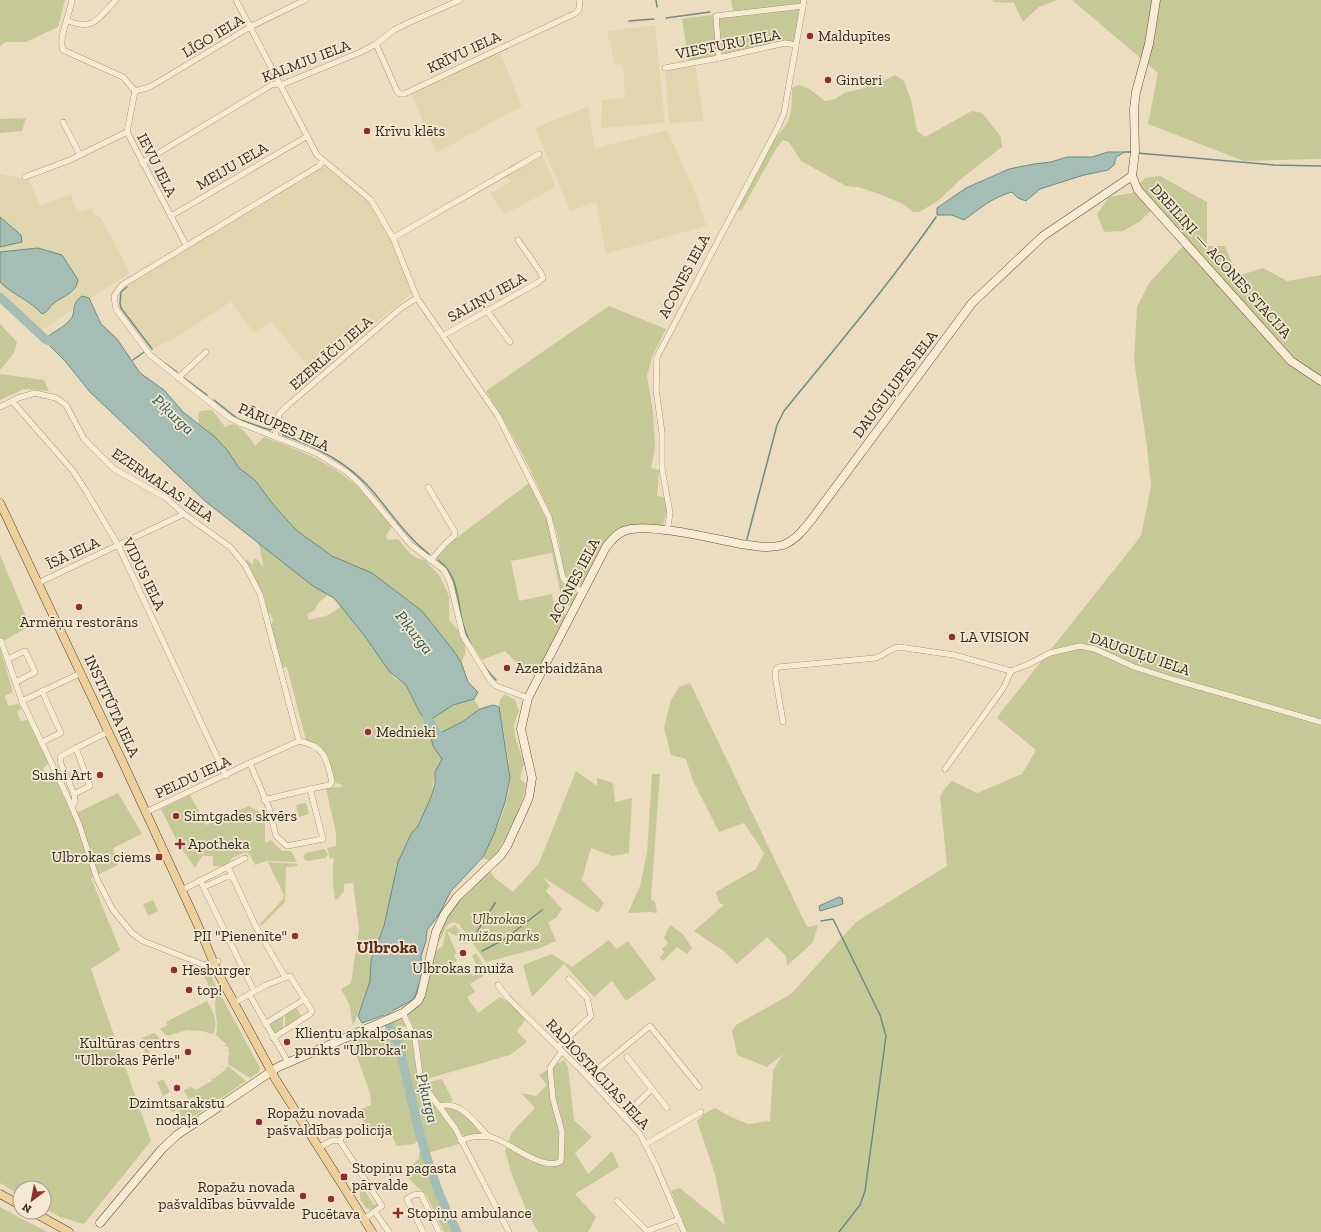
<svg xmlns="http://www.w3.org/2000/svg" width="1321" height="1232" font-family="'Zilla Slab',serif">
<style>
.farmland{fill:#e1d7af}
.green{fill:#c5c996}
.water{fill:#a4beb5;stroke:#6b8c82}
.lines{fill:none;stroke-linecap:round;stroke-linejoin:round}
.stream{stroke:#6b8c82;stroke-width:1.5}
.river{stroke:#a4beb5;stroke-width:9}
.street-casing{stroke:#846f5a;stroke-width:6}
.secondary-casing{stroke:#66503d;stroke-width:9}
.primary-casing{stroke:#523d2e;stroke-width:9}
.street{stroke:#f7ebd4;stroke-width:5.5}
.secondary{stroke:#f7ebd4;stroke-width:8}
.primary{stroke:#eed19a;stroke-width:8}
.poi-dot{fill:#902d31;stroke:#f3e8d1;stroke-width:1.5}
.labels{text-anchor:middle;stroke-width:3.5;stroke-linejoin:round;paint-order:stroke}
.street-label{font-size:15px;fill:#35281d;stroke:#f3e8d1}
.poi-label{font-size:15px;fill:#35281d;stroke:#f3e8d1;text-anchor:start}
.park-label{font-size:15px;font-style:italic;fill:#475025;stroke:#f3e8d1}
.water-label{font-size:16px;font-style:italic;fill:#2d5450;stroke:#f3e8d1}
.quarter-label{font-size:17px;font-weight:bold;fill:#5f2a1f;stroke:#f3e8d1}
</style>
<rect width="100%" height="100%" fill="#ecddc1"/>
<!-- farmland -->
<g class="farmland">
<path d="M655 25 665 123 601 128 602 100 625 98 623 65 615 64 607 31Z"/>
<path d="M500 52 522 106 436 153 411 93Z"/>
<path d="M695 64 704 121 669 124 665 70Z"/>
<path d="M588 106 595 148 667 130 698 199 706 226 606 254 596 202 570 211 535 128Z"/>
<path d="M543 156 556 187 505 214 490 194 511 182 505 174Z"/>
<path d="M323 167 328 168 369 203 390 238 412 293 314 374 271 321 254 333 231 302 178 336 153 349 122 307 121 301 122 293 130 284Z"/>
<path d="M0 174 29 180 40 206 71 194 76 209 81 212 92 208 95 215 101 218 130 273 40 331 0 290Z"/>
</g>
<!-- green -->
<g class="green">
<path d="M0 0H65L58 27 26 42H6L0 46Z"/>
<path d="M731 0H803L796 45 785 43 689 64 682 19 733 12Z"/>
<path d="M992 0H1057L1039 7 1023 22 1014 3 994 2Z"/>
<path d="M1072 0H1321V159L1244 161 1148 124 1158 73Z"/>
<path d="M895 75 904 81 911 100 917 131 925 137 972 111 982 113 1001 137 1002 147 961 179 938 201 919 212H913L903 204 874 192 858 187 846 186 801 161 789 142 783 140 776 149 741 211 735 209 773 139C792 124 792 111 792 88L799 85 808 88 825 101 835 99 844 93 875 85Z"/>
<path d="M26 118 22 131 0 133V119Z"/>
<path d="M1160 176 1207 202V246H1225L1238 276 1263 268 1287 281 1321 275V1232H687L671 1191 680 1188 725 1225 715 1174 697 1121 705 1113 715 1108 731 1117 748 1124 770 1121 773 1071 783 1054 767 1067 737 1055 732 1031 736 1025 791 994 856 922 947 866 940 797 943 791 952 781 977 793 1022 774 1036 750 997 718 1001 712 1141 536 1151 486 1147 447 1134 360 1137 307 1149 283 1188 241 1155 207 1139 222 1123 231 1104 232 1097 214 1109 197 1132 193 1145 178Z"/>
<path d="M609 306 666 329 652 357 647 376 653 411 655 448 651 468 659 470 657 496 664 497 667 511 663 525 658 527 614 533 602 545 582 585 573 583 566 577C560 561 561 543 555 527 537 479 513 434 486 391Z"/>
<path d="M0 324 17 342 14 353 0 370Z"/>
<path d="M0 374 44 380 49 391 24 389 0 400Z"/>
<path d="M212 410 225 427 233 424C243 428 250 437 255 446L264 437C293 448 328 461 352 482 367 494 379 512 392 526L386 536 388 540 398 539C406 549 412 559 425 560L439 575 449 596V620C460 630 472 649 461 662L422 611 372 573 332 556 296 530 247 474 239 468 228 451 215 437 199 424 198 416 200 411Z"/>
<path d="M529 483 548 523 561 581 577 595 571 606 563 604 552 553 511 561 519 601 552 594 554 604 564 613 566 617 542 663 531 674 526 672 505 651 482 660 467 636 461 620 451 578 436 558 442 549Z"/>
<path d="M256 540 313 586 328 595 318 603 315 610 307 614 309 620 326 616 341 607 364 635 394 677 406 685 420 713 430 720 453 705 474 699 480 709 462 722 438 734 433 740V746L442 758 435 772 431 797 418 826 411 834 398 862 384 926 371 961 370 981 353 1026 349 1004 341 989 351 983 359 929 353 883 344 884V891L338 899H335C333 887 332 870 334 858L330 859 327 848 336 846V833L326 788 342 787 343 785 332 782C327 759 330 749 306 740L287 667 279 668 270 627 273 621 270 613 267 614 265 598 247 566 246 559 253 565 254 558 258 560 264 569 260 548Z"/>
<path d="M0 555 30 626 0 643Z"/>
<path d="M0 648 13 692 5 696 8 706 19 704 21 709 17 712 21 721 27 720 49 763 43 769 47 776 54 775 72 815 118 793 142 834 113 848 118 865 91 878 120 950 91 969 151 1141 84 1224 60 1217 44 1208V1188H20V1195L0 1183Z"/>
<path d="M690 683 807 927 818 925 813 942 787 966 786 956 767 937 737 964 725 952 694 931 724 905 719 903 716 892 756 869 764 853 744 823 719 832 693 781 686 759 671 755 664 727 671 700 679 687Z"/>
<path d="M505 694 515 700 519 711 514 725 515 737 524 763 520 779 526 784C521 811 507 836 493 860H487L483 857C494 835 510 803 510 778 509 756 503 729 499 707L500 699Z"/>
<path d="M576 771 597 786V778L613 783 615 802 632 798 629 853 612 856 591 848 582 880 604 903 598 913 543 877 550 886 546 891 562 909 556 918 548 922 556 941 540 948 486 962 459 924C443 917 446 936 437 943 444 910 465 893 490 871L495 878 513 892 539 863Z"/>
<path d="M652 774H660L651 899 655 902 657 913 651 912 628 913 640 886 647 853Z"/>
<path d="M190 795 206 825 249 806 267 816 265 824V843L271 840 282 851H291L297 862 266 861 255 865 250 855 246 852 232 858C228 866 222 867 213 866V856H202L195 868 179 845 161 809Z"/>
<path d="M306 803 309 814 299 817 296 805Z"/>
<path d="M324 849 328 854 326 858 307 861 304 859 303 856 306 853Z"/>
<path d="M268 862 297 864 298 866 286 867 285 902 261 926 260 924 283 899 284 895Z"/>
<path d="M153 900 158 911 148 916 143 904Z"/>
<path d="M455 925 468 942 464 944 459 937 447 931 456 952 457 954 454 956 457 960 454 963 459 970 462 968 464 971 469 970 473 976 480 971 472 956 476 953 488 973 470 984 475 992 467 997 478 1013 500 997C509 1003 519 1011 525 1020L517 1031 527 1042 510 1055 423 1080 420 1063 419 1039 407 1013 414 1009 436 951 443 945 446 930Z"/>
<path d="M670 925 683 934 692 948 687 954 677 947 663 961 660 958 664 952 662 949 668 943 664 938Z"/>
<path d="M609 940 617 949 628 941 656 979 626 1001 612 981 594 997 564 964 532 997 523 965 552 954 572 967Z"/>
<path d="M200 968 209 972 218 990 212 992Z"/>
<path d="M219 992 260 1068 259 1072 250 1078 228 1064 229 1052 224 1050 229 1051 228 1047 223 1045H227L216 1035C220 1021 210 1002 219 992Z"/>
<path d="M207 1001C213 1012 219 1022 213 1034L201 1031 187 1030 167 1036 160 1029 168 1025 166 1022Z"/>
<path d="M296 1007 302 1017 285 1028V1014Z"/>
<path d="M283 1015V1029L275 1034 268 1024Z"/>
<path d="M400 1017 407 1025 394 1033 390 1021Z"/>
<path d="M384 1030 388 1031 396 1047 420 1140 414 1144 397 1146 389 1130H370L364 1121 354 1116V1109L360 1110 371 1105 370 1093 351 1041Z"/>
<path d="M410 1031 412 1037 419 1083 451 1124 459 1144 427 1153 402 1044 396 1036Z"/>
<path d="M153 1033 156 1034 161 1041 147 1048 153 1062 150 1063 140 1042 142 1038Z"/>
<path d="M564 1060 568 1067 574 1120 592 1137 575 1153 588 1174 612 1151 619 1167 575 1194 596 1217 588 1232H538L527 1212 512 1175 505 1151 512 1132 535 1108 521 1093 536 1096 547 1085 539 1075Z"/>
<path d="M221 1066 226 1068 228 1066 246 1081 177 1128 176 1124 183 1121 178 1109 172 1112 169 1109 176 1104 186 1107 197 1103 193 1097 188 1099 184 1090 191 1087 196 1090 213 1080 210 1077 214 1079 217 1076 212 1074 218 1076 222 1072 215 1069 223 1072 226 1069Z"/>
<path d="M163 1079 170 1092 163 1096 157 1082Z"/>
<path d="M442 1079 453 1101 440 1104 423 1083Z"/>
<path d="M453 1107 465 1116 482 1134 466 1137 463 1135 444 1108Z"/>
<path d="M424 1151 445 1212 455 1232H444L427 1196 408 1178 409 1167 419 1159V1153Z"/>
<path d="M360 1183 374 1205 377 1204 378 1206 371 1210 366 1208 360 1199Z"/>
<path d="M0 1207 47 1232H0Z"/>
</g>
<!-- water -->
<g class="water">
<path d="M1108 152H1125L1116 157 1114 165 1108 170 1084 175 1046 187 1040 189 1026 201 1018 198 1012 192C993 197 979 209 964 220L952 215H937V208L966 188 1009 169 1034 164 1051 162 1067 157H1092Z"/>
<path d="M0 217 21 235 22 242 0 247Z"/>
<path d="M38 248 62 255 78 280C75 295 63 295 53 304 49 307 48 312 42 314 30 300 13 295 0 282V252Z"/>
<path d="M82 296 89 298 101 324 117 339 140 373 164 390 183 412 215 437 228 451 239 468 255 480 272 503 296 530 332 556 372 573 422 611 453 650 461 662 468 682 478 692 474 699 453 705 430 720H426L420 713 406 685 389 671 364 635 334 598 313 586 205 501 90 392 66 362 49 345 45 339C52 332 63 328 69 321 78 312 69 305 82 296Z"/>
<path d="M493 705 499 707 510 778 505 802 494 834 483 857 451 891 438 916 427 930 426 941 421 956 422 976 414 999 387 1014 362 1023 358 1016 370 981 371 961 384 926 398 862 411 834 418 826 431 797 435 784V772L442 759 433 746 429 728 434 726 438 734 462 722 480 709Z"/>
<path d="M839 897 842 898 843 904 820 911 819 906Z"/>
</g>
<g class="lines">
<!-- stream -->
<g class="stream">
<path d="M656 0 657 7"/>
<path d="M666 18 710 12"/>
<path d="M629 21 654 19"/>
<path d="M1125 152H1132"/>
<path d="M1137 153 1274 165 1321 166"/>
<path d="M127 287 121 292 120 303 121 308 152 349"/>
<path d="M159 359 177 372"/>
<path d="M133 360 144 352"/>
<path d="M184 378 207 395"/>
<path d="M214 400 238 419 270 430 272 429"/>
<path d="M282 432 283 435C315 446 345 461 368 486 389 509 404 535 429 554"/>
<path d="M747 539 777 425 784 411C836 347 889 285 936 217"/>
<path d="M438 560C459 575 457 601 463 624 468 643 482 666 496 680"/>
<path d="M821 921 833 919 880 1015 886 1036 865 1191 860 1205 839 1232"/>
<path d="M475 935 495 903"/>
<path d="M482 951 505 939 542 910"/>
</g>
<!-- river -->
<g class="river">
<path d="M0 297 45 339 55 343"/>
<path d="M426 709 428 720 439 737"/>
<path d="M390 1002C385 1019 389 1030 399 1044 413 1108 426 1174 457 1232"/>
</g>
<defs>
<g id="street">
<path d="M72 0C70 13 58 39 63 50L123 77 135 91"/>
<path d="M236 0 317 155 371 200 393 238 417 298 498 416 549 517 563 578 570 585 583 592"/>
<path d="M68 21C95 31 98 18 116 0"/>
<path d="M376 44 397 91 400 94H404L576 13 579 9 580 0"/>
<path d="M719 58 716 16 803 6"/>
<path d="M665 68 719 58 785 43 796 45"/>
<path d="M135 91 150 87 250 27 305 0"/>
<path d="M135 91 127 132 186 245"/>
<path d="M63 122 80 155"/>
<path d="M322 162 319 166 122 285 114 296 116 309 150 355 230 418 240 423 316 453 347 472 359 483 411 545 444 570 450 582 463 636 490 680 496 686 528 698"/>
<path d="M142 163 273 84 281 85 361 52 376 44 394 30 408 23 460 0"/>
<path d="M25 177 70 160 127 132"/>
<path d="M171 216 306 137"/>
<path d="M393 238 539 154"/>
<path d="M487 311 510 342"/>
<path d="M444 335 537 283 543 278 541 273 518 240"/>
<path d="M178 378 206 352"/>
<path d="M12 401 73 471 86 491 118 545 226 776"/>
<path d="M0 407 18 398 35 393 56 398 66 405 84 439 114 469 166 498 184 514 230 547 245 565 260 594 299 741"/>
<path d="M275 437 279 414 287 406 401 308 417 298"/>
<path d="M428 487 455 532 454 536 445 544 431 560"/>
<path d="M667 531 670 513 662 469V433L656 389 657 357 779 125 784 113 804 0"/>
<path d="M38 583 184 514"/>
<path d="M1 641 22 701 67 796 79 824 97 879 113 910 132 933 143 941 204 965 218 961"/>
<path d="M8 659 25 651 35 672 16 682"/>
<path d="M22 701 81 673"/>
<path d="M783 722 775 675 776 669 779 667 875 658C884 656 888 649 899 647L954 655 1011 671 1029 664 1050 653 1080 646 1095 649 1134 667 1175 680 1321 722"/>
<path d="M299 741C325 746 327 759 332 782L330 785 310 789 323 839 287 846 276 836 269 808 250 763Z"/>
<path d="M42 742 61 733 42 691"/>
<path d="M76 748 60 757 61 764 74 794 90 786 76 748 108 732"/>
<path d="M945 769 1004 687 1011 671"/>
<path d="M264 800 310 789"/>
<path d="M72 807 75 801 74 794"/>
<path d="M146 812 250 763"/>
<path d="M228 867 256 927 285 977"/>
<path d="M200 880 254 991"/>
<path d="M204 887 226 877H232"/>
<path d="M182 890 245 858"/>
<path d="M498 985 507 997 582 1071 640 1134 656 1166 684 1232"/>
<path d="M249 994 288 1062"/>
<path d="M234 1003 266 985 290 976 312 1011 310 1014 273 1038"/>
<path d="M403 1013 415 1039 421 1082 455 1128 509 1232"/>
<path d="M265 1024 305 999"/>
<path d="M558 1047 591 1016 587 998 569 979"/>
<path d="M627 1057 667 1108"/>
<path d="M588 1077 650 1026 699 1087"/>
<path d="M439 1106C461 1100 475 1123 488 1136"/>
<path d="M624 1116 652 1089"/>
<path d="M340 1141 342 1136 358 1127"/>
<path d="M461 1141C468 1136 486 1135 494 1138 510 1143 545 1173 561 1161L562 1132 553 1099 550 1068 562 1051"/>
<path d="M646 1144 701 1112"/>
<path d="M318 1148 333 1140 340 1141 382 1206 364 1219"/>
<path d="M617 1201 647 1231 679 1219"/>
<path d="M375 1212 389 1232"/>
<path d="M423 1232 407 1199 413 1195 421 1194 439 1232"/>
</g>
<g id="secondary">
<path d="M1156 0 1149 44 1136 92 1134 109 1135 152 1132 176 1138 190 1291 361 1321 381"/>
<path d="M100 1223 162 1149 177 1135 278 1067 403 1013 418 1001 421 995 436 932 444 915 457 897 501 855 507 846 524 809 529 797 532 778 521 729 528 698 606 547C612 539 618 532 627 530 650 523 715 539 741 544 755 546 769 549 783 545 796 540 804 529 812 519L972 303 1043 236 1132 176"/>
</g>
<g id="primary">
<path d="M0 503 125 767 196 921 219 975 276 1080 372 1232"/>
<path d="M0 1194 20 1205"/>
<path d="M33 1212 69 1232"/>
</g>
</defs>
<!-- street casing -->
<use href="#street" class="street-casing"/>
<!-- secondary casing -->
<use href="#secondary" class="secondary-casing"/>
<!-- primary casing -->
<use href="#primary" class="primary-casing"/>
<!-- street -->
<use href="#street" class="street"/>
<!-- secondary -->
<use href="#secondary" class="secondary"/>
<!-- primary -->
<use href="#primary" class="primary"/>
</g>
<!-- markers -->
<g class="poi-dot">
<circle cx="810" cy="36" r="4"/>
<circle cx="828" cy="80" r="4"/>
<circle cx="367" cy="131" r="4"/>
<circle cx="79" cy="607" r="4"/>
<circle cx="952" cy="637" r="4"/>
<circle cx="507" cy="668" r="4"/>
<circle cx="368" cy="732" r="4"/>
<circle cx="100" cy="775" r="4"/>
<circle cx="176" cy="816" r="4"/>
<path d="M178 838h4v4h4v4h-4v4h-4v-4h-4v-4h4z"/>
<rect x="155" y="853" width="8" height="8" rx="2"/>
<circle cx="295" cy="936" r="4"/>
<circle cx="463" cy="953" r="4"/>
<circle cx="174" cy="970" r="4"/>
<circle cx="189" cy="990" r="4"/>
<circle cx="287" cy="1042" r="4"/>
<circle cx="188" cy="1052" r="4"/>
<circle cx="177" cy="1088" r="4"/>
<circle cx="259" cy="1122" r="4"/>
<rect x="340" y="1173" width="8" height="8" rx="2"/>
<circle cx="303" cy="1196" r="4"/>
<circle cx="331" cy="1199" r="4"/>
<path d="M396 1207h4v4h4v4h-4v4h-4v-4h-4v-4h4z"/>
</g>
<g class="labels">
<!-- street labels -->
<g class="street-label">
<text transform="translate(213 36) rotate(-31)" y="5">LĪGO IELA</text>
<text transform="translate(728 44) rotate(-11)" y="5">VIESTURU IELA</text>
<text transform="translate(464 52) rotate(-25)" y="5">KRĪVU IELA</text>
<text transform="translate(306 61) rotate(-21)" y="5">KALMJU IELA</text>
<text transform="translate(157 165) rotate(63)" y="5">IEVU IELA</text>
<text transform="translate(232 166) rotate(-30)" y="5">MEIJU IELA</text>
<text transform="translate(1221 261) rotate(48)" y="5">DREILIŅI — ACONES STACIJA</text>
<text transform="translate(684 276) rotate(-62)" y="5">ACONES IELA</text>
<text transform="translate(487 297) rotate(-29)" y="5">SALIŅU IELA</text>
<text transform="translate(331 353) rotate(-41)" y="5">EZERLĪČU IELA</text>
<text transform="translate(895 384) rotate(-53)" y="5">DAUGUĻUPES IELA</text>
<text transform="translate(284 427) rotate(24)" y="5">PĀRUPES IELA</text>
<text transform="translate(163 485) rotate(34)" y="5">EZERMALAS IELA</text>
<text transform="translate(73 553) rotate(-25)" y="5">ĪSĀ IELA</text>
<text transform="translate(144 574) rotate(64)" y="5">VIDUS IELA</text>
<text transform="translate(574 580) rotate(-62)" y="5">ACONES IELA</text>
<text transform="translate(1140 654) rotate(19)" y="5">DAUGUĻU IELA</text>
<text transform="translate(112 706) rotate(65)" y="5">INSTITŪTA IELA</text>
<text transform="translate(193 777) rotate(-25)" y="5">PELDU IELA</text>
<text transform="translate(598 1074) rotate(47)" y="5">RADIOSTACIJAS IELA</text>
</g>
<!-- poi labels -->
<g class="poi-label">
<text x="818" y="41">Maldupītes</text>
<text x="836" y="85">Ginteri</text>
<text x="375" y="136">Krīvu klēts</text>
<text x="79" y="627" text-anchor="middle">Armēņu restorāns</text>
<text x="960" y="642">LA VISION</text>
<text x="515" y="673">Azerbaidžāna</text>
<text x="376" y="737">Mednieki</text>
<text x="92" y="780" text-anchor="end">Sushi Art</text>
<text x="184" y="821">Simtgades skvērs</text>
<text x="188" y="849">Apotheka</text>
<text x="151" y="862" text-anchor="end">Ulbrokas ciems</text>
<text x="287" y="941" text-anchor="end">PII "Pienenīte"</text>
<text x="463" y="973" text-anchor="middle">Ulbrokas muiža</text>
<text x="182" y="975">Hesburger</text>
<text x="197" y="995">top!</text>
<text x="295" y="1038">Klientu apkalpošanas<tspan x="295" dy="17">punkts "Ulbroka"</tspan></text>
<text x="180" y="1048" text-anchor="end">Kultūras centrs<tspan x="180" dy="17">"Ulbrokas Pērle"</tspan></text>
<text x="177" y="1108" text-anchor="middle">Dzimtsarakstu<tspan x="177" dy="17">nodaļa</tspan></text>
<text x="267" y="1118">Ropažu novada<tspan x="267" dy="17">pašvaldības policija</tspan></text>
<text x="352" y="1173">Stopiņu pagasta<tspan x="352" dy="17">pārvalde</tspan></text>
<text x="295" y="1192" text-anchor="end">Ropažu novada<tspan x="295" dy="17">pašvaldības būvvalde</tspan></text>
<text x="407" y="1218">Stopiņu ambulance</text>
<text x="331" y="1219" text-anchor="middle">Pucētava</text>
</g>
<!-- park labels -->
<g class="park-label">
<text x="499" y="924">Ulbrokas<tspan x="499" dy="17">muižas parks</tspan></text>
</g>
<!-- water labels -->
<g class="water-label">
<text transform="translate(174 414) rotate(43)" y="6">Piķurga</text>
<text transform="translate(415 632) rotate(52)" y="6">Piķurga</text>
<text transform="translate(428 1098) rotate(76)" y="6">Piķurga</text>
</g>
<!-- quarter labels -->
<g class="quarter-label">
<text x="387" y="953">Ulbroka</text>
</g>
</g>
<!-- north arrow -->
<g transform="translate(32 1200) rotate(212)"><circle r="19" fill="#f3e8d1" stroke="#a79b89"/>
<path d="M0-3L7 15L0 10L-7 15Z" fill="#902d31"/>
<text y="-6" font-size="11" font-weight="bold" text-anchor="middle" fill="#35281d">N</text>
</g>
</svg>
